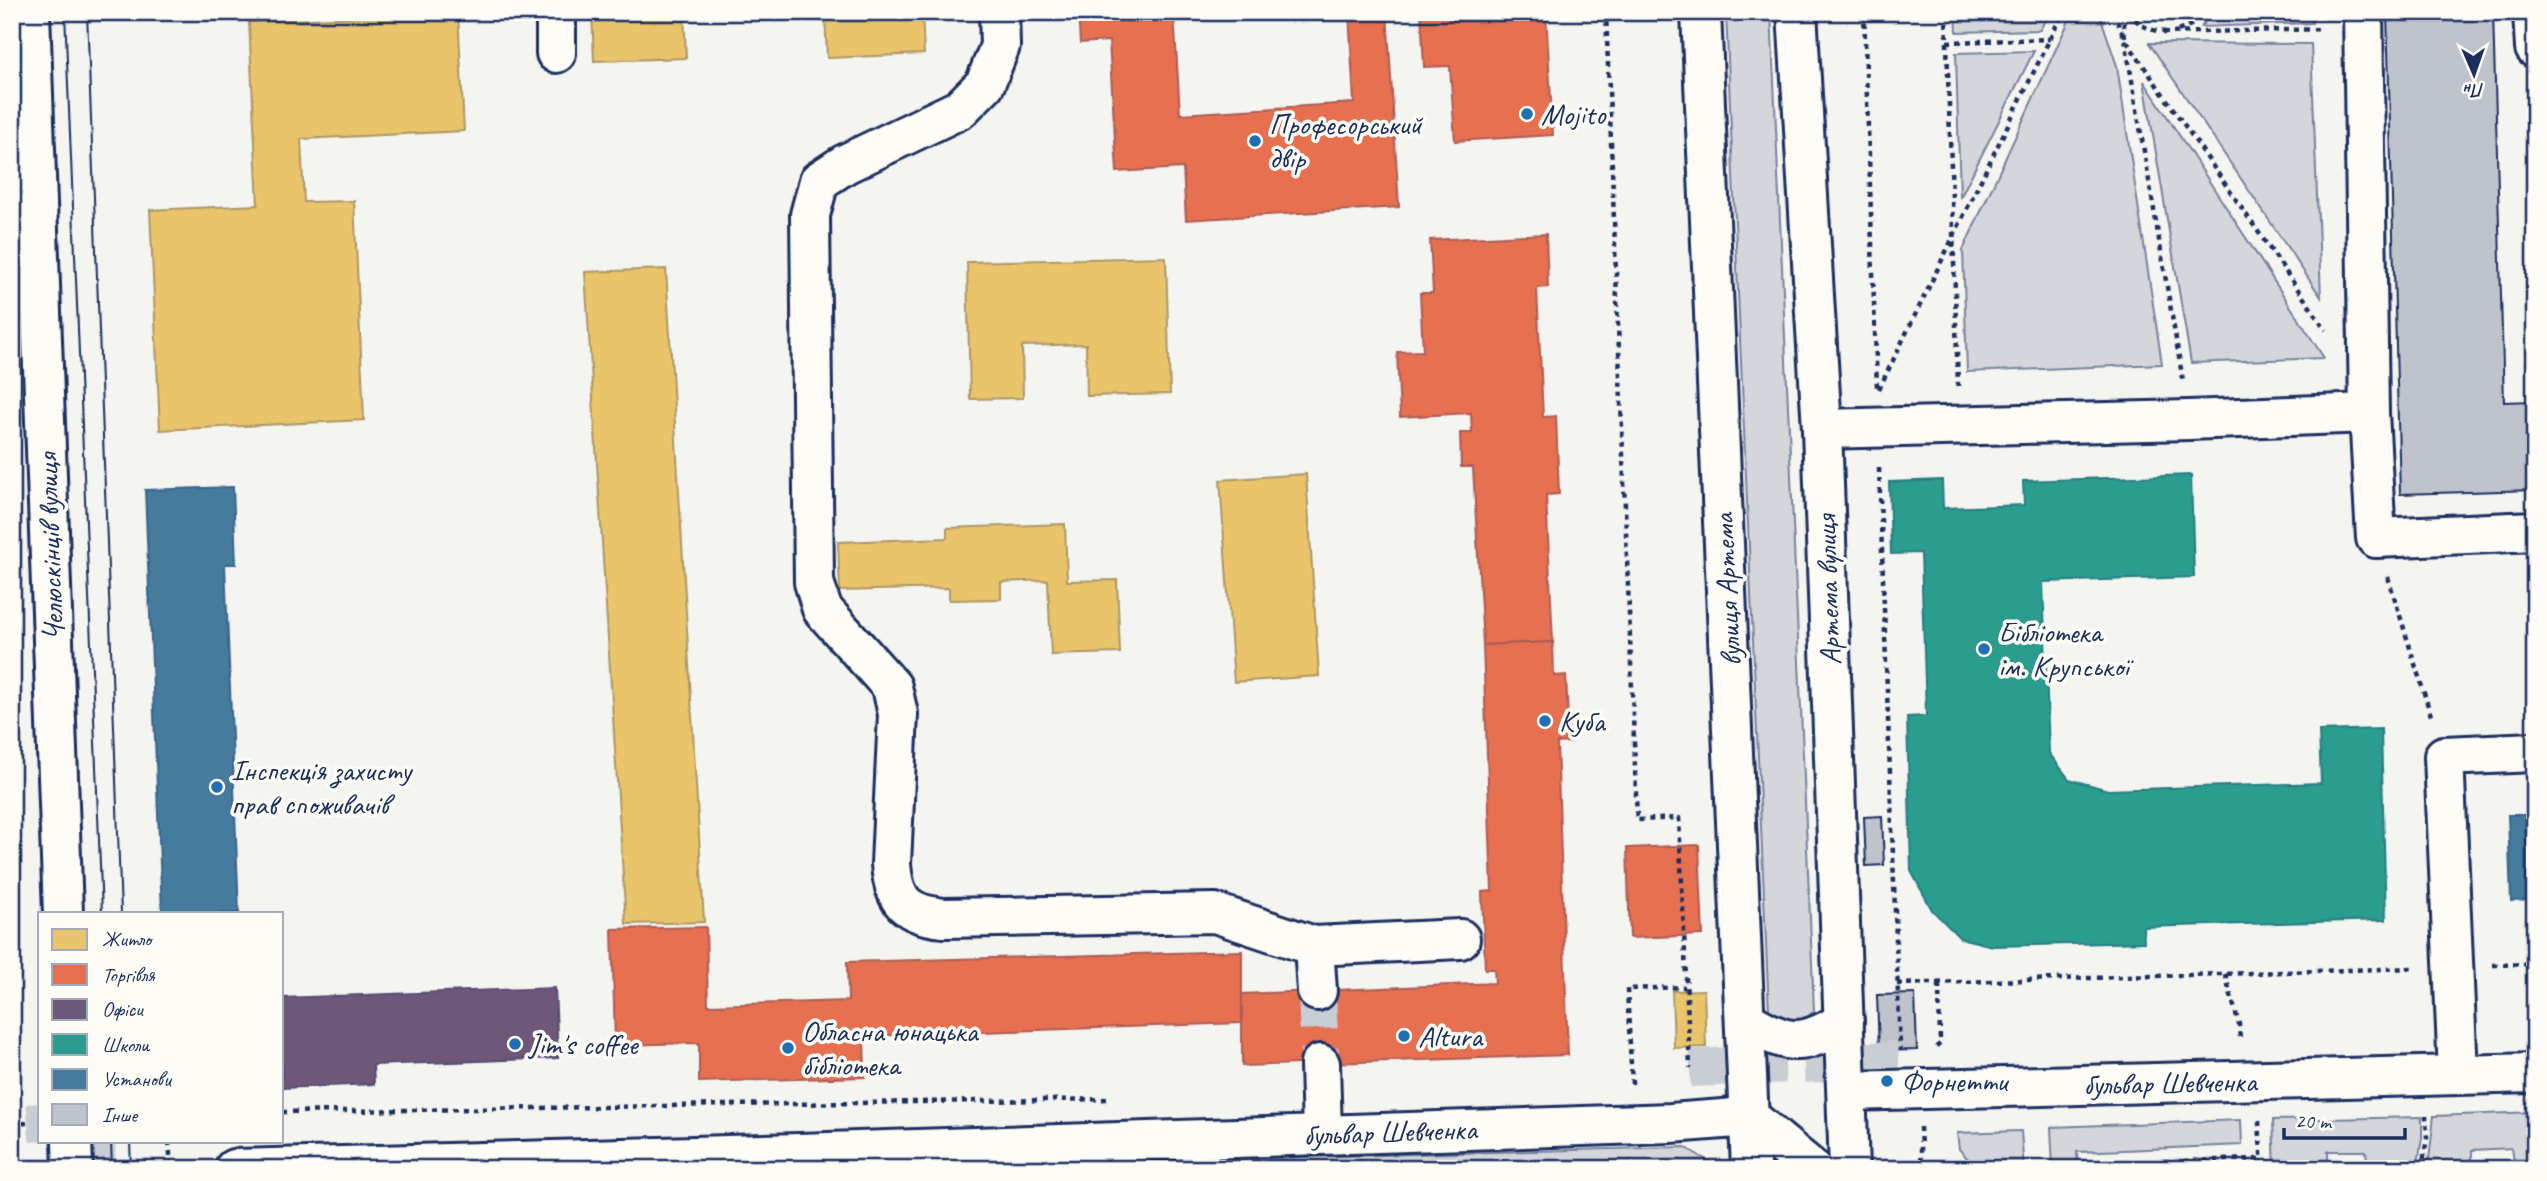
<svg xmlns="http://www.w3.org/2000/svg" width="2547" height="1181" font-family="Caveat,sans-serif">
<style>
.green{fill:#d4d6db;stroke:#78829c;stroke-width:2}
.homes{fill:#e9c46a;stroke:#ab9766;stroke-width:2}
.shops{fill:#e76f51;stroke:#aa5c55;stroke-width:2}
.offices{fill:#6d597a;stroke:#544c72;stroke-width:2}
.schools{fill:#2a9d8f;stroke:#267c80;stroke-width:2}
.public{fill:#457b9d;stroke:#38648a;stroke-width:2}
.building{fill:#bfc3cc;stroke:#1b2f5e;stroke-width:2}
.lines{fill:none;stroke-linecap:round;stroke-linejoin:round}
.minor-tunnel{stroke:#c9cdd4;stroke-width:38;stroke-dasharray:38 19;stroke-linecap:butt}
.minor-casing{stroke:#1b2f5e;stroke-width:44}
.major-casing{stroke:#1b2f5e;stroke-width:44}
.path{stroke:#1b2f5e;stroke-width:4.5;stroke-dasharray:5 5;stroke-linecap:butt}
.minor{stroke:#fdfcf7;stroke-width:38}
.major{stroke:#fdfcf7;stroke-width:38}
.tram{stroke:#1b2f5e;stroke-width:2}
.poi-dot{fill:#1f6fb2;stroke:#fdfcf7;stroke-width:2.5}
.labels{text-anchor:middle;stroke-width:7;stroke-linejoin:round;paint-order:stroke}
.poi-label{font-size:30px;fill:#1b2f5e;stroke:#fdfcf7;text-anchor:start}
.street-label{font-size:30px;fill:#1b2f5e;stroke:#fdfcf7}
</style>
<rect width="100%" height="100%" fill="#f4f4f1"/>
<filter id="ink" filterUnits="userSpaceOnUse"><feTurbulence type="fractalNoise" baseFrequency=".0143" numOctaves="2"/><feDisplacementMap in="SourceGraphic" scale="14" xChannelSelector="R" yChannelSelector="G"/><feConvolveMatrix kernelMatrix="1 2 1 2 8 2 1 2 1" color-interpolation-filters="sRGB"/></filter>
<g filter="url(#ink)">
<!-- green -->
<g class="green">
<path d="M1726 12H1771L1814 1011 1804 1020 1791 1023 1769 1013Z"/>
<path d="M1956 12H2049L2040 30 1957 32Z"/>
<path d="M2073 12H2099L2117 66 2162 364 1967 372 1963 250Z"/>
<path d="M2213 12H2312V23L2201 27Z"/>
<path d="M2149 43 2311 44 2321 297Z"/>
<path d="M2034 51 1960 198 1956 53Z"/>
<path d="M2144 81 2324 358 2191 363Z"/>
<path d="M2535 1112V1168H2515L2512 1148 2472 1150V1169H2428L2434 1116Z"/>
<path d="M2422 1117V1138L2417 1169H2368L2366 1151H2328V1169H2275L2273 1120Z"/>
<path d="M2241 1120 2242 1145 2077 1152 2078 1169H2053L2051 1127Z"/>
<path d="M2021 1131 2024 1169H1977L1959 1149 1957 1133Z"/>
<path d="M1685 1147 1716 1166V1169H853Z"/>
</g>
<!-- homes -->
<g class="homes">
<path d="M458 12 464 131 301 139 304 202 354 201 364 420 160 430 150 210 258 205 249 22Z"/>
<path d="M592 12H684L686 58 594 61Z"/>
<path d="M825 12H922L924 54 827 58Z"/>
<path d="M1166 257 1170 394 1087 396 1086 344 1022 346 1023 398 970 399 967 262Z"/>
<path d="M666 269 704 922 626 924 585 272Z"/>
<path d="M1306 474 1319 676 1234 682 1220 480Z"/>
<path d="M1065 524 1067 581 1117 580 1120 653 1051 655 1048 580 1001 582V599L949 600V588L840 591 838 542 947 538V528Z"/>
<path d="M1704 990 1706 1047 1674 1048 1672 991Z"/>
</g>
<!-- shops -->
<g class="shops">
<path d="M1078 12H1174L1180 114 1354 103 1349 12H1387L1399 207 1186 220 1183 168 1117 172 1109 41 1080 43Z"/>
<path d="M1421 12H1546L1553 135 1455 141 1450 66 1424 67Z"/>
<path d="M1546 234 1548 287 1537 288 1543 417 1556 416 1559 494 1546 495 1553 642 1483 645 1473 467H1461L1460 433H1472L1471 413 1400 417 1397 352 1423 351 1420 293H1433L1430 240Z"/>
<path d="M1553 642 1554 676 1566 675 1569 742 1557 743 1568 1055 1242 1066V994L1495 983 1494 969H1485L1482 892 1492 891 1483 645Z"/>
<path d="M1699 845 1703 935 1630 938 1627 848Z"/>
<path d="M706 927 708 1005 848 1001 847 962 1242 951V1023L864 1036 865 1077 699 1082V1043L615 1045 612 929Z"/>
</g>
<!-- offices -->
<path class="offices" d="M555 988 558 1058 373 1065 374 1084 282 1088V998Z"/>
<!-- schools -->
<path class="schools" d="M2191 475 2194 577 2043 582 2049 753 2069 779 2108 790 2321 783 2319 731 2381 729 2386 920 2143 927 2144 942 1993 946 1960 938 1932 910 1911 871 1907 717 1926 716 1921 553 1891 554 1889 482 1942 480 1943 508 2024 505 2023 481Z"/>
<!-- public -->
<g class="public">
<path d="M233 487 236 564H225L239 913H162L145 490Z"/>
<path d="M2508 815H2535V900L2511 901Z"/>
</g>
<!-- building -->
<g class="building">
<path d="M2387 12H2493L2504 402 2534 401 2535 490 2400 494Z"/>
<path d="M1882 816 1884 865 1866 866 1864 817Z"/>
<path d="M1915 994 1917 1050 1879 1051 1877 995Z"/>
</g>
<g class="lines">
<!-- minor-tunnel -->
<g class="minor-tunnel">
<path d="M1317 991 1320 1064"/>
<path d="M1690 1068 1900 1060"/>
<path d="M28 1123 40 1122"/>
<path d="M96 1141 97 1169"/>
</g>
<defs>
<g id="minor">
<path d="M999 12 1000 46 985 84 960 109 845 164 819 181 810 215 814 582 822 609 892 687 898 714 891 864C894 903 907 914 944 918L1215 913 1314 946"/>
<path d="M2363 12 2369 413 2376 538 2535 531"/>
<path d="M2533 12 2535 48"/>
<path d="M556 53V12"/>
<path d="M1822 429 2189 420 2369 413"/>
<path d="M1317 991 1314 946 1460 939"/>
<path d="M1320 1064 1322 1134"/>
<path d="M2458 1074 2444 756 2535 752"/>
<path d="M1848 1091 2535 1073"/>
</g>
<g id="major">
<path d="M30 12 63 913"/>
<path d="M1701 12 1751 1169"/>
<path d="M1797 12 1822 429 1849 1169"/>
<path d="M1745 1020C1788 1045 1801 1048 1844 1021"/>
<path d="M72 1141 73 1169"/>
<path d="M234 1169 799 1153 1671 1123 1749 1117 1812 1169"/>
</g>
</defs>
<!-- minor casing -->
<use href="#minor" class="minor-casing"/>
<!-- major casing -->
<use href="#major" class="major-casing"/>
<!-- path -->
<g class="path">
<path d="M1606 12 1637 820 1679 818 1690 1068"/>
<path d="M1864 12 1877 389"/>
<path d="M1946 12 1958 386"/>
<path d="M2113 12 2125 39 2183 381"/>
<path d="M2123 12 2125 39 2326 330"/>
<path d="M2128 12C2139 25 2149 31 2166 32"/>
<path d="M2178 31 2191 25 2204 12"/>
<path d="M2163 33 2323 29"/>
<path d="M1947 42 2050 39"/>
<path d="M1879 389 2063 12"/>
<path d="M1879 468 1900 1050"/>
<path d="M2388 577 2432 719"/>
<path d="M2493 965 2535 964"/>
<path d="M2225 974 2239 1024 2240 1041"/>
<path d="M1897 984 2414 968"/>
<path d="M1936 1047 1940 1044 1939 983"/>
<path d="M1632 1084 1627 989 1685 987"/>
<path d="M282 1112 1110 1099"/>
<path d="M2259 1121 2262 1169"/>
<path d="M12 1124 28 1123"/>
<path d="M1920 1127 1922 1169"/>
<path d="M169 1141 171 1169"/>
<path d="M2110 1169V1163L2261 1159"/>
<path d="M2422 1169 2427 1138 2426 1116"/>
</g>
<!-- minor -->
<use href="#minor" class="minor"/>
<!-- major -->
<use href="#major" class="major"/>
<!-- tram -->
<g class="tram">
<path d="M65 12 102 913"/>
<path d="M87 12 121 913"/>
<path d="M111 1141 112 1169"/>
<path d="M130 1141 131 1169"/>
</g>
</g>
</g>
<!-- markers -->
<g class="poi-dot">
<circle cx="1527" cy="114" r="7"/>
<circle cx="1255" cy="141" r="7"/>
<circle cx="1984" cy="649" r="7"/>
<circle cx="1545" cy="721" r="7"/>
<circle cx="217" cy="787" r="7"/>
<circle cx="1404" cy="1036" r="7"/>
<circle cx="515" cy="1044" r="7"/>
<circle cx="788" cy="1048" r="7"/>
<circle cx="1887" cy="1081" r="7"/>
</g>
<g class="labels">
<!-- poi labels -->
<g class="poi-label">
<text x="1541" y="124">Mojito</text>
<text x="1269" y="134">Професорський<tspan x="1269" dy="34">двір</tspan></text>
<text x="1998" y="642">Бібліотека<tspan x="1998" dy="34">ім. Крупської</tspan></text>
<text x="1559" y="731">Куба</text>
<text x="231" y="780">Інспекція захисту<tspan x="231" dy="34">прав споживачів</tspan></text>
<text x="802" y="1041">Обласна юнацька<tspan x="802" dy="34">бібліотека</tspan></text>
<text x="1418" y="1046">Altura</text>
<text x="529" y="1054">Jim's coffee</text>
<text x="1901" y="1091">Форнетти</text>
</g>
<!-- street labels -->
<g class="street-label">
<text transform="translate(50 547) rotate(-92)" y="10">Челюскінців вулиця</text>
<text transform="translate(1727 590) rotate(-93)" y="10">вулиця Артема</text>
<text transform="translate(1828 590) rotate(-92)" y="10">Артема вулиця</text>
<text transform="translate(2170 1083) rotate(-1)" y="10">бульвар Шевченка</text>
<text transform="translate(1390 1132) rotate(-2)" y="10">бульвар Шевченка</text>
</g>
</g>
<!-- margin -->
<rect width="2547" height="1181" fill="none" stroke="#fdfcf7" stroke-width="42"/>
<rect x="21" y="21" width="2505" height="1139" fill="none" stroke="#1b2f5e" stroke-width="2.5" filter="url(#ink)"/>
<!-- legend -->
<rect x="38" y="912" width="245" height="231" fill="#fdfcf7" stroke="#a3aaba" stroke-width="2"/>
<rect x="52" y="929" width="35" height="21" fill="#e9c46a" stroke="#a3aaba" stroke-width="2"/>
<text x="102" y="946" font-size="21" fill="#1b2f5e">Житло</text>
<rect x="52" y="964" width="35" height="21" fill="#e76f51" stroke="#a3aaba" stroke-width="2"/>
<text x="102" y="982" font-size="21" fill="#1b2f5e">Торгівля</text>
<rect x="52" y="999" width="35" height="21" fill="#6d597a" stroke="#a3aaba" stroke-width="2"/>
<text x="102" y="1016" font-size="21" fill="#1b2f5e">Офіси</text>
<rect x="52" y="1034" width="35" height="21" fill="#2a9d8f" stroke="#a3aaba" stroke-width="2"/>
<text x="102" y="1052" font-size="21" fill="#1b2f5e">Школи</text>
<rect x="52" y="1069" width="35" height="21" fill="#457b9d" stroke="#a3aaba" stroke-width="2"/>
<text x="102" y="1086" font-size="21" fill="#1b2f5e">Установи</text>
<rect x="52" y="1104" width="35" height="21" fill="#bfc3cc" stroke="#a3aaba" stroke-width="2"/>
<text x="102" y="1122" font-size="21" fill="#1b2f5e">Інше</text>
<!-- north arrow -->
<g transform="translate(2474 74) rotate(178)" stroke="#fdfcf7" stroke-width="5" paint-order="stroke">
<path d="M0-5L12 26L0 18L-12 26Z" fill="#1b2f5e"/>
<text y="-10" font-size="19" font-weight="bold" text-anchor="middle" fill="#1b2f5e">Пн</text>
</g>
<!-- scale -->
<path d="M2284 1128v10h121v-10" fill="none" stroke="#1b2f5e" stroke-width="3.5"/>
<text x="2295" y="1128" font-size="21" fill="#1b2f5e" stroke="#fdfcf7" stroke-width="5" paint-order="stroke">20 m</text>
</svg>
